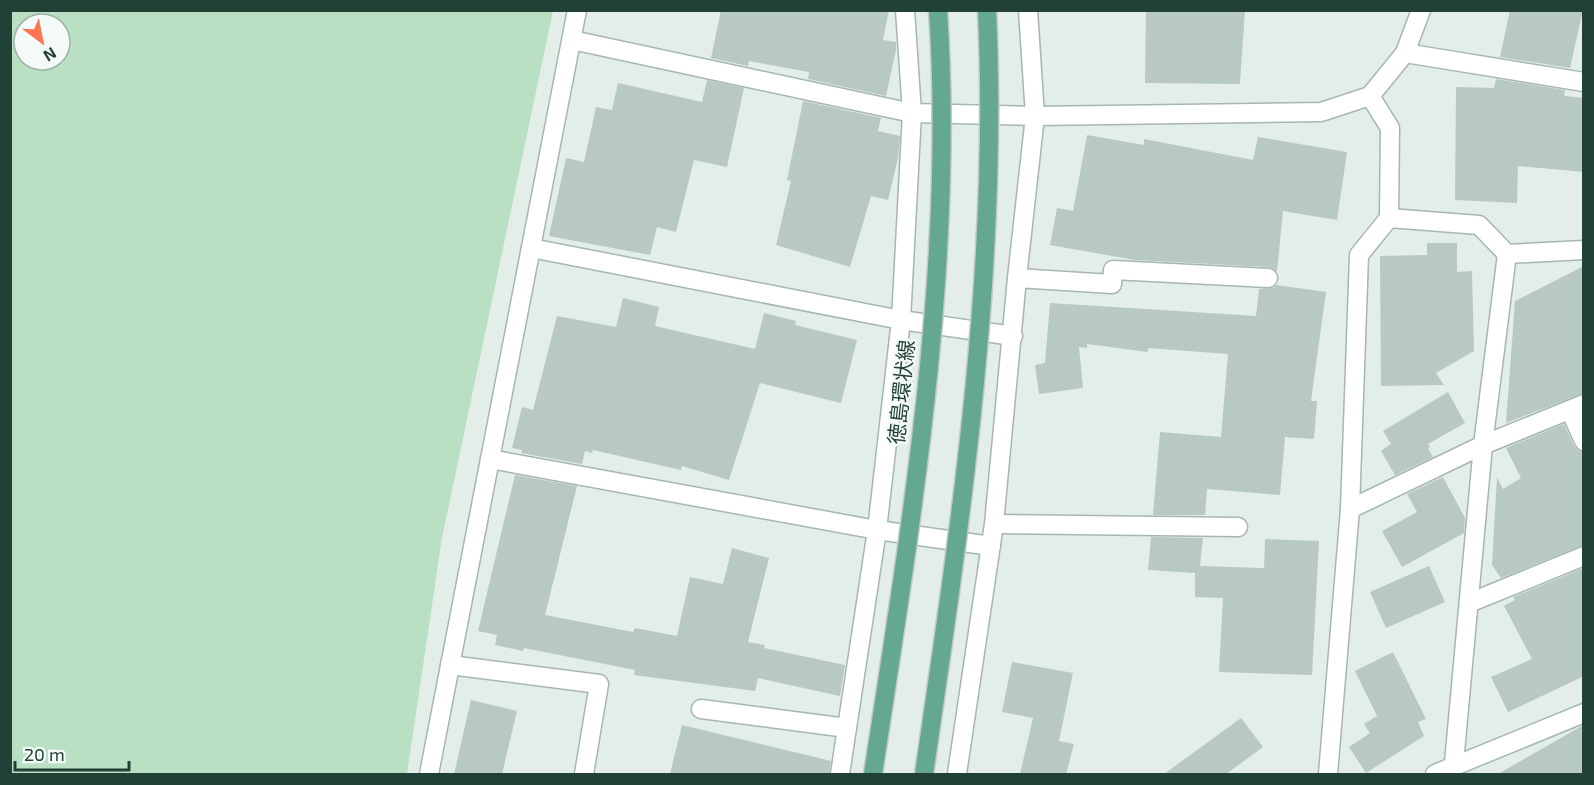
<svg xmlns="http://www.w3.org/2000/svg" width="1594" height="785" font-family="'Exo 2','Noto Sans JP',sans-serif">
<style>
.green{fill:#bae0c3;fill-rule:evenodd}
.building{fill:#b8c9c1}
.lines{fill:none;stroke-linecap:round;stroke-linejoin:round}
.minor-casing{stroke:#a5b7af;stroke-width:21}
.minor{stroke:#fff;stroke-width:18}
.major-bridge-casing{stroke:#c1cac7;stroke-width:21;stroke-linecap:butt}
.major-bridge{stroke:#64a792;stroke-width:18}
.labels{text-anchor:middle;stroke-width:4.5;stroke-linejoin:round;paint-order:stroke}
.street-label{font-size:21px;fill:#214137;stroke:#f4faf7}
</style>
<rect width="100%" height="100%" fill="#e3eee8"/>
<!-- green -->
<path class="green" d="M10 11H553L442 538 407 774H11ZM24 24H60V60H24Z"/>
<!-- building -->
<g class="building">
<path d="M721 10H889L883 40 896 42V50L886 96 808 79 809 72 749 61 748 66 711 58Z"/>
<path d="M1146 10H1245L1240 84 1145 83Z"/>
<path d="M1510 10H1583L1570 68 1500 57Z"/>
<path d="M1496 79 1565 90 1564 96 1584 98V172L1518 166 1517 203 1455 200 1456 87 1494 88Z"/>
<path d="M707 80 744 88 727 167 694 160 676 232 657 227 650 255 549 236 566 158 584 162 596 107 612 110 618 83 702 102Z"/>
<path d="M803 101 881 118 878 131 900 136 898 158 888 200 871 196 850 267 776 245 791 181 787 180Z"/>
<path d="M1087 135 1144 145V139L1253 160 1258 137 1347 152 1337 220 1283 211 1277 271 1269 267 1135 260 1050 245 1057 208 1073 211Z"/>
<path d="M1427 243H1457V272L1472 271 1474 351 1436 373 1444 385 1381 386 1380 256 1427 255Z"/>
<path d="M1584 266V393L1506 423 1515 301Z"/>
<path d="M1276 285 1326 292 1311 401H1317L1314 439 1285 437 1280 495 1207 489 1205 515H1153L1160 432 1221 437 1228 354 1148 348V352L1087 344V348L1079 347 1083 388 1039 394 1035 365 1045 363 1050 303 1256 316 1259 289 1273 288Z"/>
<path d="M623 298 659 307 655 326 755 349 764 313 796 321 795 325 857 340 841 403 760 383 729 480 682 466 681 470 593 450 592 453 585 451 582 464 521 453 522 450 512 448 522 407 533 410 557 316 616 327Z"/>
<path d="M1448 392 1465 423 1428 444 1430 447 1428 448 1433 457 1395 475 1381 451 1391 444 1383 431Z"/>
<path d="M1564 424 1574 446 1578 450 1584 452V545L1501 578 1492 565 1497 477 1503 489 1521 478 1506 448Z"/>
<path d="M515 475 577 486 545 615 633 632 635 628 677 636 690 577 723 584 732 548 769 558 748 642 765 645 764 648 845 665 840 696 758 678 755 691 634 675 635 670 524 648 523 651 495 645 497 635 478 631Z"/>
<path d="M1443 477 1465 518 1464 533 1402 567 1382 531 1417 512 1407 494Z"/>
<path d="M1151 537 1203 538 1200 566 1264 568 1265 539 1319 541 1312 675 1219 672 1223 598 1195 597V573L1148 570Z"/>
<path d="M1429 566 1445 602 1386 628 1370 592Z"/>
<path d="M1584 568V676L1508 712 1491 677 1532 659 1504 606 1515 600 1513 597Z"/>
<path d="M1393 652 1426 719 1418 722 1424 736 1366 773 1349 747 1370 733 1364 724 1377 716 1355 671Z"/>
<path d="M1012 662 1073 673 1059 741 1074 744 1066 774H1020L1033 718 1002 712Z"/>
<path d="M471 700 517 711 502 774H454Z"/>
<path d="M1241 718 1263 747 1226 774H1164Z"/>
<path d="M682 725 831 761 829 774H670Z"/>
<path d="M1584 725V774H1498L1580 727Z"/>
</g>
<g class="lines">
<defs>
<g id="minor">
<path d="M572 40 912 113 1035 116 1321 112 1370 96 1405 53 1421 10"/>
<path d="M1405 53 1584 82"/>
<path d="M1370 96 1390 128 1389 218"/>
<path d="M531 248 901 320 1013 336"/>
<path d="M1017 278 1112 284 1113 270 1268 278"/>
<path d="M1570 410 1584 441"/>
<path d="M490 459 877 530 991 546"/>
<path d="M1350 509 1483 445 1584 404"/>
<path d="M994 524 1238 527"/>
<path d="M1469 603 1584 556"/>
<path d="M450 665 599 684 584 774"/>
<path d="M701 709 847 728"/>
<path d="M429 774 577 10"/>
<path d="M840 774 877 530 901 320 912 113 905 10"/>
<path d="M957 774 994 524 1017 278 1035 116 1028 10"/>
<path d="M1328 774 1350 509 1359 255 1389 218 1479 225 1507 254 1584 250"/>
<path d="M1435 774 1584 713"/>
<path d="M1453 774 1483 445 1507 254"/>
</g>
</defs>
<!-- minor casing -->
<use href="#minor" class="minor-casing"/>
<!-- minor -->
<use href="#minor" class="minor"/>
<defs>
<g id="major-bridge">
<path d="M873 774C911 524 955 265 938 10"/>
<path d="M924 774C961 520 999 268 987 10"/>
</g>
</defs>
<!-- major-bridge casing -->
<use href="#major-bridge" class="major-bridge-casing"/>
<!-- major-bridge -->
<use href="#major-bridge" class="major-bridge"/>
</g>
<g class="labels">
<!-- street labels -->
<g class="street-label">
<text transform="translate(902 392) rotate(-84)" y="7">徳島環状線</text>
</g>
</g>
<!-- border -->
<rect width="1594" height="785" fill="none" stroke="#214137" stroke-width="24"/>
<!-- north arrow -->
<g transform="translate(42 42) rotate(148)"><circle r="28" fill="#f4faf7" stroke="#a0b0aa" stroke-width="1.5"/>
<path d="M0-4.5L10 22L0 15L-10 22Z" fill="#fc7453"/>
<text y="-9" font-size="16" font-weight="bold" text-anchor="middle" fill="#214137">N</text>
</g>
<!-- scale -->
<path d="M15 761v9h114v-9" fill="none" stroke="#214137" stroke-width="3"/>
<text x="24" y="761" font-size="18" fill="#214137" stroke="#f4faf7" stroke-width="4.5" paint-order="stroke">20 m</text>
</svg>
